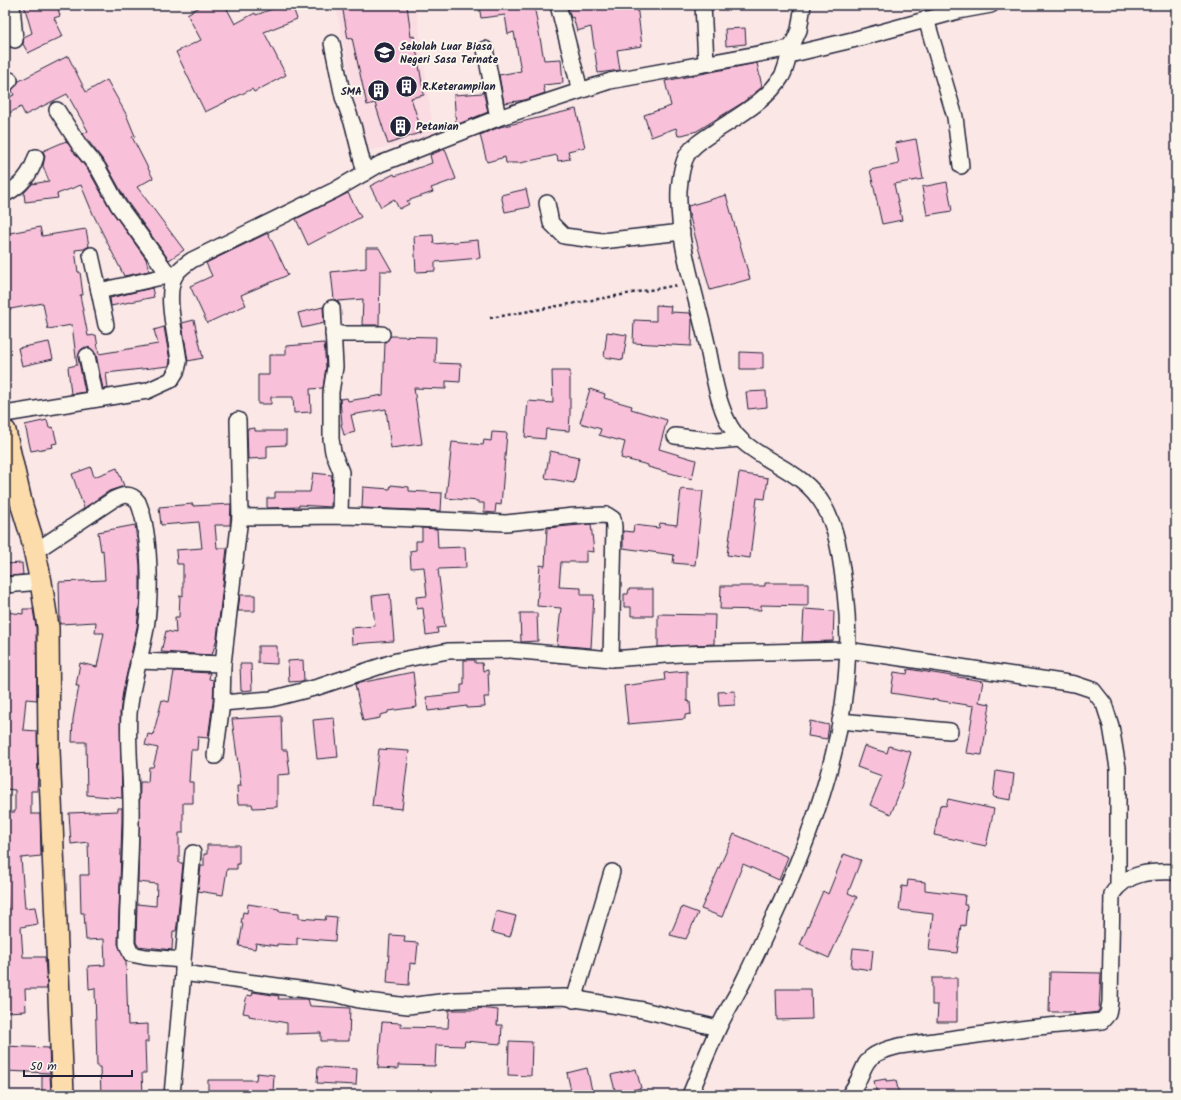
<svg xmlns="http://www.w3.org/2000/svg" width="1181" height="1100" font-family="Kalam,sans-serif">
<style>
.built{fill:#fadce2}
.building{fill:#f9c1d9;stroke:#22223b}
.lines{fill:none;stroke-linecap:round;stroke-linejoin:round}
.minor-casing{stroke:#22223b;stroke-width:18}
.highway-casing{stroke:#22223b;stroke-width:24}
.path{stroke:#22223b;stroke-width:2.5;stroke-dasharray:3 3;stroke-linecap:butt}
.minor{stroke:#fbf7ec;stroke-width:15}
.highway{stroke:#fddcac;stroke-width:21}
.labels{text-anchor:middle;stroke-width:4;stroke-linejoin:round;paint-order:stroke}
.poi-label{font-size:11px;font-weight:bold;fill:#22223b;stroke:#fbf7ec;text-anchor:start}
</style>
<rect width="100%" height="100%" fill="#fae7e6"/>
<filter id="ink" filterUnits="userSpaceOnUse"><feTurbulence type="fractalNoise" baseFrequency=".025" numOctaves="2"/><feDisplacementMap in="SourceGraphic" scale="8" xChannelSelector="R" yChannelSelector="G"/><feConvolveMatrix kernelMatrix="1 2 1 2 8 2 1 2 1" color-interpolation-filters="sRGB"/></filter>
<g filter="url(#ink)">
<!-- built -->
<path class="built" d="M336 5H416L434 138 365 151Z"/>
<!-- building -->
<g class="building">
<path d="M24 5H57L60 16 54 18 63 36 28 53 23 44 24 37 32 33Z"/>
<path d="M203 5H225L235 24 255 13 256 15 283 5H292L297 19 264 32 286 75 254 92 252 89 205 112 176 52 201 40 187 14Z"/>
<path d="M342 5H407L411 37 414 36 424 95 411 98 422 132 388 144 375 103 367 105 352 38 348 39Z"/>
<path d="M479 5H534L544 60 561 59 563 83 543 85 545 93 525 100 504 103 499 75 521 71 514 32 508 34 505 15 481 18Z"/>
<path d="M567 5H601L602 8 637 5 642 46 617 50 620 70 598 73 591 27 577 31 573 17 571 18Z"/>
<path d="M745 28 746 44 726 46 725 29Z"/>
<path d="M68 56 86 92 107 80 126 114 135 136 132 137 153 178 137 187 184 250 169 260 126 200 106 164 83 134 88 131 67 94 25 115 21 107 9 113 5 105V99L14 95 12 90 19 81Z"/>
<path d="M757 63 762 87 742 103 697 131 678 136 676 128 651 137 644 115 671 106 665 81Z"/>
<path d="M482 86 488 112 456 125 454 95 483 93Z"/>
<path d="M576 109 585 147 568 151 570 159 558 161 557 155 520 163H506L505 157 487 162 480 135 500 127Z"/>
<path d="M916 139 923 179 894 184 902 220 882 224 870 170 899 164 895 143Z"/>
<path d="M66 141 90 173 111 210 146 259 149 271 124 276 93 214 81 185 57 194 58 198 25 202 24 193 32 184 49 181 43 166 45 156 43 151Z"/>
<path d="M445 149 456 179 431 188 433 192 407 201 409 204 399 209 394 199 381 207 370 186 394 174 395 176 432 163 430 155Z"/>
<path d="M947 182 952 211 927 215 922 187Z"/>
<path d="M526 189 530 207 505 212 501 195Z"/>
<path d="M348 193 361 217 308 245 296 219Z"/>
<path d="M726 195 750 279 710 290 689 214 688 206Z"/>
<path d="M40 227 42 236 86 229 89 246 84 249 75 250 78 272H80L83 295H80L88 336 96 335 99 354 158 344 154 330 164 327 170 361 169 366 106 373 108 388 103 389 96 354 90 348 85 347 81 350 78 357 85 392 71 394 68 367 77 365 72 325 48 329 43 303 5 310V234Z"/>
<path d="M268 233 288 275 241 295 246 305 207 323 190 286 212 276 206 263Z"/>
<path d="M433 235 434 244 478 240 480 258 435 262V271L416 272 414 236Z"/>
<path d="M366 248H379L392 271H380L379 325H362L363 299 338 301 334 299 331 272 366 268Z"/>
<path d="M152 288 154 297 111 306 110 298Z"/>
<path d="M656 305 671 306 670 312 690 313 692 319 691 346 633 343 634 320 656 321Z"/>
<path d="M323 307 324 323 302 328 298 313Z"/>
<path d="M194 320 203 358 188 361 182 323Z"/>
<path d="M607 332 627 335 623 360 604 357Z"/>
<path d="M391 336 436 337 435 363 461 364 460 382 446 381V389L414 388 422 444 391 448 386 409 351 415 355 432 344 435 341 424H342L340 399 347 398 348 401 383 395 385 342Z"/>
<path d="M49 342 53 359 22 366 18 348Z"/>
<path d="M324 343 326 367 323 388 310 389 311 412 294 413 293 397H271V404H258V375H269V355H286V346Z"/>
<path d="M740 352 763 353V369H740Z"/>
<path d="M552 371H570V415L569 431 546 429 545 439 525 437 528 401 553 403Z"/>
<path d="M590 389 605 394 604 398 632 406 631 409 667 420 659 449 696 460 692 479 648 467V465L621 458 625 442 599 435 601 429 580 423Z"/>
<path d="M766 391 767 407 748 409 746 392Z"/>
<path d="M47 420 49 428 53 427 57 443 52 444 53 447 31 451 25 425Z"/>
<path d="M255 428V431H286V445L267 446V458L248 459 247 429Z"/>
<path d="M492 432 507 433 501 505 496 504 495 513 484 512V503H478V501L446 498 452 442 483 445 484 440 491 441Z"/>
<path d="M550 451 579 457 574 483 545 478Z"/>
<path d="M91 467 94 477 117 468 124 486 109 491 84 508 72 474Z"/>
<path d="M313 473 332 475 331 507 299 505V507L267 508V498H275V492H310Z"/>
<path d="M739 473 768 478 765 499 757 498 750 558 727 555Z"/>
<path d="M391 485 409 487V491L442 493 441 511 362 508 363 487 390 489Z"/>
<path d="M681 489 703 491 695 565 673 563 674 555 623 548V531L633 532 634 525 659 528 660 523 677 525Z"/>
<path d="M193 504V506L231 504 230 525H215L217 548H227L217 638 212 655 161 652 166 631 176 633 175 617H179L180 595 183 596V564H177L176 550 202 548 199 522 161 525 159 507Z"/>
<path d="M591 524 594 552 586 551V562H561L559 587 581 588V595H594L591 648 557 645 561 608 537 606 540 565 545 566 547 528Z"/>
<path d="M135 525 140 565V599L137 627 123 691 120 713 122 798 87 795 86 742H72L73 719 79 686H76L80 663 97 667 104 633H95L96 622 60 624 59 582 105 580 103 550 101 551 98 532Z"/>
<path d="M422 528 437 529 438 548 465 547 466 568 438 569 445 627 437 628 438 633 426 635 423 608 417 609 416 597 427 596 424 567 411 568 410 551 416 550V541H422Z"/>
<path d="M22 563 23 575 5 576V564Z"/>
<path d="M765 583H808V606L761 605V610L720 609 721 586H765Z"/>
<path d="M629 589H653V616H631V607H624V594H628Z"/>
<path d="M390 594 394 641 352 644 351 628 375 626 372 596Z"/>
<path d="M240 595H255V611H238Z"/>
<path d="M23 609H33L36 628 37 700 26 699 23 730 37 731 38 776 37 791H31V814H40L41 856 21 858 25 908 35 907 38 924 21 927 23 957H45L47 989H25L26 1011 6 1012 5 910H8L5 876 6 812H15V790L5 789V758L7 759 8 724H5V612L23 614Z"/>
<path d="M804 609 834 611 833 641 802 642Z"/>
<path d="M520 613H537L538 641 521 642Z"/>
<path d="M658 614 715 615 714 644 658 647Z"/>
<path d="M258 646H277V664L258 663Z"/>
<path d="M303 660 304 681 289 682 288 661Z"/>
<path d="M464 660H475V663H482L483 671 488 670 489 697H484L485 707 467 708V706L428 711 426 697 461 693V685H464Z"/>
<path d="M240 664H251L252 690 241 691Z"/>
<path d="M908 669 983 681 979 702 990 704 982 755 966 753 974 706 891 693 894 672 907 674Z"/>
<path d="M174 671 210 673 209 679 214 680 213 702 208 738 198 737 197 750H191L189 782H193V803H183V833H179V863H183L177 925 176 931H173L172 950 138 946 136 942 137 904 156 906 157 884 138 882 140 782H148L149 767H153L158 748 145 745 148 734 153 735 162 700 169 702Z"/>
<path d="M687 671V701L690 702 691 714 685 715V719L628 724 624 686 665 680 664 673Z"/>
<path d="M413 672 417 707 388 711V713L380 715V718L363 721 355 684Z"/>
<path d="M735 691V705L719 706 718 692Z"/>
<path d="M281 716 282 750H287L290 774 277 775V807L253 808 252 804H238L237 786H241L232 719Z"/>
<path d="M334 718 338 757 317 759 313 720Z"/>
<path d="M810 721 829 725 827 739 808 736Z"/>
<path d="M864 746 887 753 889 746 911 752 900 791 891 814 870 805 882 776 857 767Z"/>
<path d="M379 749 409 751 402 809 372 806Z"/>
<path d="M996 771 1014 774 1011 800 993 797Z"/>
<path d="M948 799 994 809 986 846 934 835 940 805 946 806Z"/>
<path d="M118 808H122V820L118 944 126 961 128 1025 148 1024V1042H145L146 1073H142L143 1095H101L100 1067H97L95 988 89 989 88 966 105 965 104 939 86 940 84 913H81L80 875H89L88 842 71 844 69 813 118 811Z"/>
<path d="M734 834 788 857 779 880 743 864 722 917 701 909Z"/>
<path d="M207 845H239V864H237V869H227L223 895 198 891 201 866H204V854H207Z"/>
<path d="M844 854 861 860 848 893 857 897 829 958 800 945 823 891 828 894Z"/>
<path d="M908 880 925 882V890L965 895 964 905H967L965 926 961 925 957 953 929 950 933 914 899 910 902 886 907 887Z"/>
<path d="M248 904 279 909V911L299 913V918L325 920 326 916 337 917 335 941 297 938V945L277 944V946L256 943 255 949 239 946 243 923H241L243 912 247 913Z"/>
<path d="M682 907 698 913 686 939 670 935Z"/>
<path d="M496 911 516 916 510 937 491 932Z"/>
<path d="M390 935 405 936 404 942 418 943 416 964 410 963 409 985 387 983Z"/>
<path d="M853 948 873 950 871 970 851 967Z"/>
<path d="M1050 972 1101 973 1099 1010 1098 1012 1074 1015V1012H1049Z"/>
<path d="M932 978H957V1022H937L938 1005H932Z"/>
<path d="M776 989H811L812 1019 777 1020Z"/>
<path d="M253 992 279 996 278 999H308L310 1006 350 1008 349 1041H321V1033L287 1034V1023L249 1016V1014L243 1013 247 995 252 996Z"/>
<path d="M478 1008 498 1010 497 1025H502L501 1044 465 1041 464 1046 436 1045 435 1066 398 1065V1069L378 1068 382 1022 401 1023V1027L448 1028 449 1010H478Z"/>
<path d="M509 1041 532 1042 531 1076 508 1075Z"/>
<path d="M5 1046 49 1048 50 1073 5 1071Z"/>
<path d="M318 1067 357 1069 356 1085 317 1083Z"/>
<path d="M587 1068 593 1095H572L567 1073Z"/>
<path d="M636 1069 641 1088 616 1094 611 1075Z"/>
<path d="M257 1073 274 1075 273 1092 246 1091 247 1094 208 1095V1080H256Z"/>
<path d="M42 1075H50L51 1092H42Z"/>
<path d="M886 1079V1081L896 1080 899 1095H877L874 1081Z"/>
</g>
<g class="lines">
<defs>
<g id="minor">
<path d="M12 5 15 40"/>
<path d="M558 5 580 90"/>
<path d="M703 5 706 62"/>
<path d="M926 19 955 117 961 166"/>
<path d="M332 43 343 97 353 125 365 173"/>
<path d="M485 49 498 118"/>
<path d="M789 55 852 40 958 11 991 5"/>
<path d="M5 85 10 80"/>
<path d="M57 110 80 146 98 168 118 205 169 275"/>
<path d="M5 194C22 186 31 174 36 157"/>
<path d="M547 203 551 223 564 236 602 241 682 232"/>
<path d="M91 255 99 291"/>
<path d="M332 308 335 367 331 392V439L333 452 341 472 340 516"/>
<path d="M106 325 99 291 175 274"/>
<path d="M333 334H382"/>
<path d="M87 356 96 399"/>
<path d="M5 414 147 391 171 380 177 370 179 362C177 339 163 293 176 274 180 268 186 264 192 260L335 190 380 164 498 118 610 81 791 48 799 30 803 5"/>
<path d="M238 420 240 517"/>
<path d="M675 436 717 441 740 439"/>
<path d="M34 552 114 499C123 495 131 492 138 502 151 532 151 596 146 628 141 657 131 685 129 714 127 744 131 773 131 802 132 850 127 897 127 944L131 954 146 957 183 960V973L335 994 359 1000 408 1006 456 1000 564 997 643 1010 718 1028"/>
<path d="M5 585 41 582"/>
<path d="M138 661 223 664 222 703 271 699 318 687 396 661 448 651 510 650 611 659 680 654 847 650 1075 684 1093 690 1104 704 1111 726 1118 768V886"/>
<path d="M223 664 240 517 346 516 506 523 574 516 607 515 613 519 614 527 611 659"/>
<path d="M840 721 950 731"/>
<path d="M215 756 222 703"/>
<path d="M183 960 193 853"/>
<path d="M574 1000 612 872"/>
<path d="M172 1095 183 973"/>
<path d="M690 1095C699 1073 708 1051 718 1029 725 1013 735 998 743 982 802 860 862 731 845 592 841 563 839 533 824 506 804 471 768 465 741 440 717 418 713 367 705 335 694 288 677 239 679 190 680 179 682 164 687 155 693 145 705 138 714 132 738 116 767 101 782 76 787 67 788 57 791 48"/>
<path d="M849 1095C871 1066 855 1057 899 1046L1027 1028 1102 1021 1108 1014 1110 1002 1112 894C1127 872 1151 871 1176 872"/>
</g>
<path id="highway" d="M5 431 22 506 31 535 41 582 48 627 49 750 63 1095"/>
</defs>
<!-- minor casing -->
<use href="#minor" class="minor-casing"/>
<!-- highway casing -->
<use href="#highway" class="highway-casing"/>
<!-- path -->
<path class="path" d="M490 318 678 285"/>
<!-- minor -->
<use href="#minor" class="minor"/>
<!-- highway -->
<use href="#highway" class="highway"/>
</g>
</g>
<!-- icons -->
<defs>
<symbol id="school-disc" viewBox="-11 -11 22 22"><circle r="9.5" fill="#22223b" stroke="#fbf7ec"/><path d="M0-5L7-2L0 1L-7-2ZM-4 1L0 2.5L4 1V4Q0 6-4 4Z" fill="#fff"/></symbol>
<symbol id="building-disc" viewBox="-11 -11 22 22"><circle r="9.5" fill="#22223b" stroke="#fbf7ec"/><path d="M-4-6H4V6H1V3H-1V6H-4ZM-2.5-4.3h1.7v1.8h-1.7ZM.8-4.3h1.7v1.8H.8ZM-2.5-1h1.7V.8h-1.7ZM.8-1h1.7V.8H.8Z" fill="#fff"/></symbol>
</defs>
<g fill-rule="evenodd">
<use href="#school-disc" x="372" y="40" width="25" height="25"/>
<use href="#building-disc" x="394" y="74" width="25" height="25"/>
<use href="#building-disc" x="366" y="78" width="25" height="25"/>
<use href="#building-disc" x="388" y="114" width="25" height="25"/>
</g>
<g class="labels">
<!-- poi labels -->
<g class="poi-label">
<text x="400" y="50">Sekolah Luar Biasa<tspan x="400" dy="13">Negeri Sasa Ternate</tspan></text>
<text x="422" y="90">R.Keterampilan</text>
<text x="362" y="95" text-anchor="end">SMA</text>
<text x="416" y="130">Petanian</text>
</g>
</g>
<!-- margin -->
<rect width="1181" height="1100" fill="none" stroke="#fbf7ec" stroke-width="20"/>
<rect x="10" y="10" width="1161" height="1080" fill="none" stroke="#22223b" stroke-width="1.5" filter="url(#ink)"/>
<!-- scale -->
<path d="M24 1070v6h108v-6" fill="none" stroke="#22223b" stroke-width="2"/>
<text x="30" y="1070" font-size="12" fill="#22223b" stroke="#fbf7ec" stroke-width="3" paint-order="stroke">50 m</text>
</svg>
